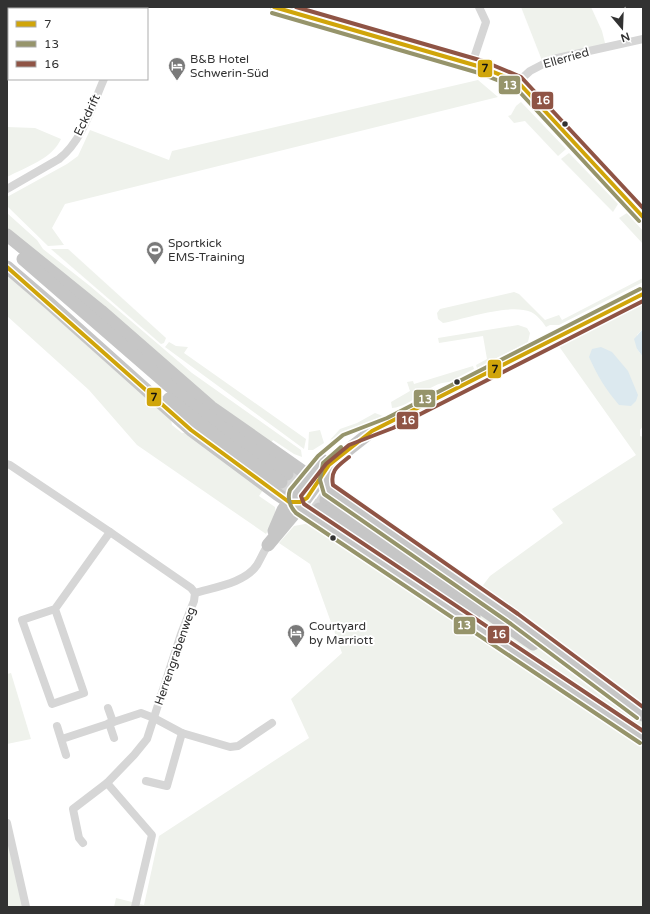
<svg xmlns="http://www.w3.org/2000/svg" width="650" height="914" font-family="'Varela Round',sans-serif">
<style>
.green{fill:#eff2ec}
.water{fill:#dce9ef}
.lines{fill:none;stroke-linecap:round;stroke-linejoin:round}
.trunk-tunnel{stroke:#d6d6d6;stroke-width:13;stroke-dasharray:13 6;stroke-linecap:butt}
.minor{stroke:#d6d6d6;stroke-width:8}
.trunk{stroke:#c6c6c6;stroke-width:13}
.bus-1-casing{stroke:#fff;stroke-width:7}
.bus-2-casing{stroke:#fff;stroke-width:7}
.bus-3-casing{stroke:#fff;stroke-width:7}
.bus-1{stroke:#d0a50a;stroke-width:4}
.bus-2{stroke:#96946b;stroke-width:4}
.bus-3{stroke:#8f5445;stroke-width:4}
.bus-dot{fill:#323232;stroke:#fff;stroke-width:1.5}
.labels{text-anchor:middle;stroke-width:4;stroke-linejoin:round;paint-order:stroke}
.street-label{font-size:12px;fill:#323232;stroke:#fff}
.poi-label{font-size:12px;fill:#323232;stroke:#fff;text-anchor:start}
.line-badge{stroke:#fff;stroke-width:1.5}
.badge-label{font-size:11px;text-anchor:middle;font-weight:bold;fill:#fff}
.pale-badge-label{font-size:11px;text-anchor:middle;font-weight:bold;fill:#111}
</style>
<rect width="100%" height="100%" fill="#fff"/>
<!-- green -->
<g class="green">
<path d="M521 7H591L602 31 606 47 543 63Z"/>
<path d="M478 80 498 97 65 204 52 228 64 245 48 246 7 206V197L67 164 78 156 90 130 169 160 172 151Z"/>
<path d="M521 102 566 149 558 156 525 121 514 123 508 116 511 115 516 106Z"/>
<path d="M7 127 35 128 61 139C52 159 26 167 7 177Z"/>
<path d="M569 153 618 204 613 212 561 159Z"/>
<path d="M7 213 37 240 43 249 90 286 192 373 301 450 302 457 294 454 273 440 271 443 254 434 7 234Z"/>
<path d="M627 213 643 231V244L619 218Z"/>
<path d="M51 249H68L166 338 164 343 161 344Z"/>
<path d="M7 274 171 420 172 425 182 433H186L263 490 259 496 275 507 276 515 266 534 137 445 89 390 7 316Z"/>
<path d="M643 278V282L559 325H550L546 327C542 321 537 315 531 312 509 303 465 319 443 323L438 319 437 313 440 309 514 292 519 294 545 320 559 315 562 320Z"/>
<path d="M643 301V329L637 335V349L643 357V426L640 430V436L643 437V907H114L116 898 144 905 159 836 309 738 291 699 342 653 310 564 279 543 294 526 310 523 456 621 490 576 563 523 552 509 636 455 558 345Z"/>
<path d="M518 325 527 328 530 333 528 342 477 368 476 365 487 359 483 336 439 343 438 338Z"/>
<path d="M169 342 176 346 188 347 184 353 306 439 304 449 165 347Z"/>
<path d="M473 366 474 369 449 382C427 383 414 406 392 408L391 402 410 391 407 382 413 381 414 384Z"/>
<path d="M375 413 383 416 330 440 340 429 357 423Z"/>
<path d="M320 430 324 443 313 450H308L309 432Z"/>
<path d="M11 673 31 739 7 744V674Z"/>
<path d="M7 826 26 907H7Z"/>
</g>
<!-- water -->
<g class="water">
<path d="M643 329V357L637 349 634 339Z"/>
<path d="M601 347 612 352 628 371 638 395 636 401 631 406 619 405C606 390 597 375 589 357L592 349Z"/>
</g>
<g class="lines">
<!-- trunk-tunnel -->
<g class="trunk-tunnel">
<path d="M287 474 326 500"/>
<path d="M281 482 319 509"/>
</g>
<!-- minor -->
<g class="minor">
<path d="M274 7 481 67 518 82 643 217"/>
<path d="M135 9 136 7"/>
<path d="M472 64 486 22 479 7"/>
<path d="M518 82 530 71 553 59 643 39"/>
<path d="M7 189 59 159C83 140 92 106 104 79"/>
<path d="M372 431 643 294"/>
<path d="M7 464 10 465 110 532 191 588 195 593C215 587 245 583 257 565 261 558 264 551 268 545"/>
<path d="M55 609 84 693 52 704 22 620 55 609 110 532"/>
<path d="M108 708 113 722"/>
<path d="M109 723 114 738"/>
<path d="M57 726 66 755"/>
<path d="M62 739 141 713 154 718 182 733 230 747 238 746 272 723"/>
<path d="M146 781 167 786 182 733"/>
<path d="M107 783 152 835 135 907"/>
<path d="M7 823 26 907"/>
<path d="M83 843 79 838 73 809 107 783 134 755 147 739 181 634 194 601 195 593"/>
</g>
<!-- trunk -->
<g class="trunk">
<path d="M7 235 101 311 211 407 328 489"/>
<path d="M23 259 181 396 241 442 287 474"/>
<path d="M7 267 49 303 191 430 277 494 541 671 643 738"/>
<path d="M169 399 233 449 281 482"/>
<path d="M329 465 326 480 328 489 515 619 643 715"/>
<path d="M326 500 533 644"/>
<path d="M319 509 392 557 474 616"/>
<path d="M274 531 283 510 289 502 322 460"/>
<path d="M268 545 299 508 318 482 329 465 372 431"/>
</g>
<defs>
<g id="bus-1">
<path d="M274 7 481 67 518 82 643 217"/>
<path d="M7 267 191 430 289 502H300L307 498 329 465 372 431 643 294"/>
</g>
<g id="bus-2">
<path d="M272 13 479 73 515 87 639 221"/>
<path d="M341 447 323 463 320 480 324 494 511 624 637 718"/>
<path d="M640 743 296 513C290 507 287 498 290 490L318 456 343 435 387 418 640 289"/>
</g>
<g id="bus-3">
<path d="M296 7 483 61 521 77 643 208"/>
<path d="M643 301 393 428 349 445 326 464 301 496 304 504 643 731"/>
<path d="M349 457C338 466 330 470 333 485L518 614 643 707"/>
</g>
</defs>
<!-- bus-1 casing -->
<use href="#bus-1" class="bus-1-casing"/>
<!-- bus-2 casing -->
<use href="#bus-2" class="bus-2-casing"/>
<!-- bus-3 casing -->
<use href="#bus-3" class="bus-3-casing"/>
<!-- bus-1 -->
<use href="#bus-1" class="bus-1"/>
<!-- bus-2 -->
<use href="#bus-2" class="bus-2"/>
<!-- bus-3 -->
<use href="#bus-3" class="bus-3"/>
</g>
<!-- icons -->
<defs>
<symbol id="hotel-pin" viewBox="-11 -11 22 30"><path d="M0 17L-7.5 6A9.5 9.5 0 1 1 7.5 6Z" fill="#7a7a7a" stroke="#fff"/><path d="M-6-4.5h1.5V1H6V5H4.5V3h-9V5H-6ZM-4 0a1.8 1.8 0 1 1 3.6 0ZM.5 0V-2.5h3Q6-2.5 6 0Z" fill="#fff"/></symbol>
<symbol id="stadium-pin" viewBox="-11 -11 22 30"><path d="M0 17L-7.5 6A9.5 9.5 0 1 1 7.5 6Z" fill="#7a7a7a" stroke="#fff"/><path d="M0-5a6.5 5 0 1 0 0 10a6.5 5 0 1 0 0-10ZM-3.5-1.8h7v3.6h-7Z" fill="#fff"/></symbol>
</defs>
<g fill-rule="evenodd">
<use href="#hotel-pin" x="167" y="56" width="20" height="27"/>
<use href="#stadium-pin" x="145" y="240" width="20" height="27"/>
<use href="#hotel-pin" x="286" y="623" width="20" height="27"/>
</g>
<!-- markers -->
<g class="bus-dot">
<circle cx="565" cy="124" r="3.5"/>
<circle cx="457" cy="382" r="3.5"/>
<circle cx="333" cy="538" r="3.5"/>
</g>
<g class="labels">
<!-- street labels -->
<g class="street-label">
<text transform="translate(566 58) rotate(-16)" y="4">Ellerried</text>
<text transform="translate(87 115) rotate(-64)" y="4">Eckdrift</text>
<text transform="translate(175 656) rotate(-71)" y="4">Herrengrabenweg</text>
</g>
<!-- poi labels -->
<g class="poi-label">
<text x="190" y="63">B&amp;B Hotel<tspan x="190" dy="14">Schwerin-Süd</tspan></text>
<text x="168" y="247">Sportkick<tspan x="168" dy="14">EMS-Training</tspan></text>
<text x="309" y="630">Courtyard<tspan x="309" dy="14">by Marriott</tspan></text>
</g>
</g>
<g class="line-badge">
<rect x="477" y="59" width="16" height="19" rx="4" fill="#d0a50a"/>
<rect x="498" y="75" width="23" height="20" rx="4" fill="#96946b"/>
<rect x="531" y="91" width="23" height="19" rx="4" fill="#8f5445"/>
<rect x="487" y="359" width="15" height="20" rx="4" fill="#d0a50a"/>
<rect x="146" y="387" width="16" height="20" rx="4" fill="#d0a50a"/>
<rect x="413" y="389" width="23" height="19" rx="4" fill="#96946b"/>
<rect x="396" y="411" width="23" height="19" rx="4" fill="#8f5445"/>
<rect x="453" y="616" width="23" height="19" rx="4" fill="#96946b"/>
<rect x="487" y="625" width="23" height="19" rx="4" fill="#8f5445"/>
</g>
<g class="badge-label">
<text x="510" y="89">13</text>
<text x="543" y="104">16</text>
<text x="425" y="403">13</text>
<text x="408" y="424">16</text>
<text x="464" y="629">13</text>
<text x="499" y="638">16</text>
</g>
<g class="pale-badge-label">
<text x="485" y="72">7</text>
<text x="495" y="373">7</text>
<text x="154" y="401">7</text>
</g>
<!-- border -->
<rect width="650" height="914" fill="none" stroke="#323232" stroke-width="16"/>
<!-- legend -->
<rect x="8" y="8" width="140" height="72" fill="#ffffff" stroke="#adadad"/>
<rect x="16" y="21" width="20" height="6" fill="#d0a50a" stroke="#adadad"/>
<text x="44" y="28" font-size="12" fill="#323232">7</text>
<rect x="16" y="41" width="20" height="6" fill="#96946b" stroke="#adadad"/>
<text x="44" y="48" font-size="12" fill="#323232">13</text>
<rect x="16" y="61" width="20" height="6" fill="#8f5445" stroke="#adadad"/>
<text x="44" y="68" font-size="12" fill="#323232">16</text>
<!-- north arrow -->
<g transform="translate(622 28) rotate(161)" stroke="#ffffff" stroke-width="3" paint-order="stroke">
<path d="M0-3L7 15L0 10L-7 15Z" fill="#323232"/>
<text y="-6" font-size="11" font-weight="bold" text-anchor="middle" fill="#323232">N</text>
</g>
</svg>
